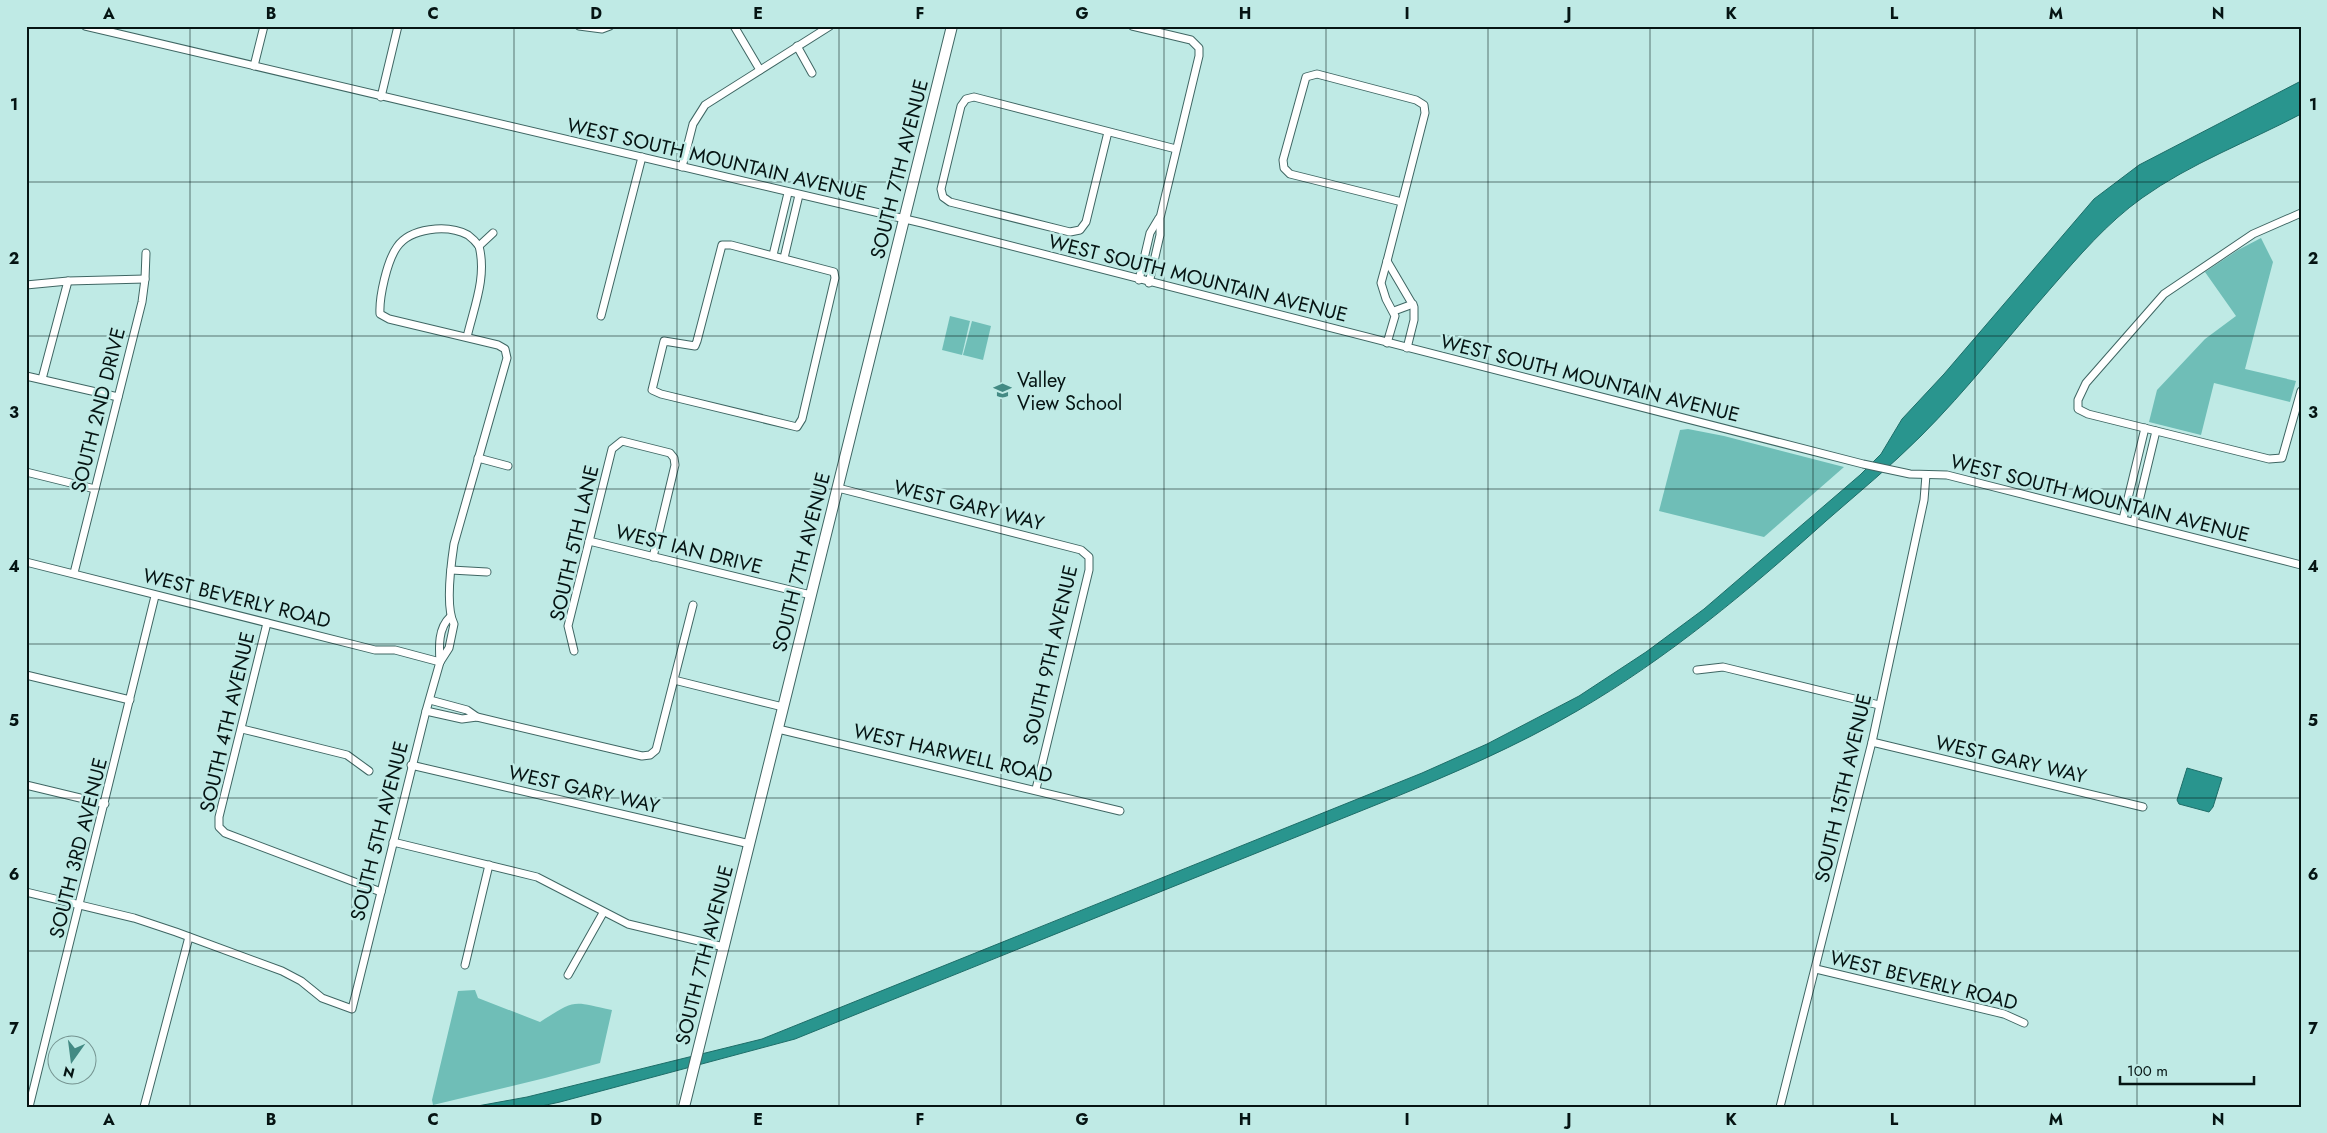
<svg xmlns="http://www.w3.org/2000/svg" width="2327" height="1133" font-family="Jost,sans-serif">
<style>
.green{fill:#6fbeb7}
.water{fill:#29958e;stroke:#1e6e69}
.lines{fill:none;stroke-linecap:round;stroke-linejoin:round}
.street-casing{stroke:#3f6663;stroke-width:9}
.secondary-casing{stroke:#3f6663;stroke-width:12}
.street{stroke:#fff;stroke-width:7}
.secondary{stroke:#fff;stroke-width:10}
.grid{fill:none;stroke:#051413;stroke-width:1;stroke-opacity:0.55}
.labels{text-anchor:middle;stroke-width:5;stroke-linejoin:round;paint-order:stroke}
.street-label{font-size:20px;fill:#051413;stroke:#bfeae5}
.poi-label{font-size:20px;fill:#051413;stroke:#bfeae5;text-anchor:start}
.neatline{fill:none;stroke:#051413;stroke-width:2}
.grid-label{font-size:16px;text-anchor:middle;font-weight:bold;fill:#051413}
</style>
<rect width="100%" height="100%" fill="#bfeae5"/>
<!-- green -->
<g class="green">
<path d="M2261 238 2273 262 2245 369 2296 381 2290 402 2214 383 2201 435 2149 422 2157 390 2205 339 2236 316 2205 272 2238 250Z"/>
<path d="M950 316 970 321 962 355 942 350Z"/>
<path d="M972 321 991 326 983 360 963 355Z"/>
<path d="M1688 429 1724 436 1844 467 1764 537 1659 511 1680 430Z"/>
<path d="M475 990 478 998 540 1022C576 999 571 1001 612 1010L600 1063 545 1078 433 1105 432 1100 458 991Z"/>
</g>
<!-- water -->
<g class="water">
<path d="M2301 81V114C2248 142 2191 163 2142 198 2107 223 2079 256 2051 288 2008 337 1967 390 1921 436 1891 466 1858 493 1826 521 1748 591 1668 658 1577 711 1517 746 1452 774 1388 800L795 1039 560 1102 537 1107H472L527 1097 762 1039 1422 773 1487 744 1579 696 1646 652 1704 609 1860 475 1881 454 1902 419 1944 374 2094 199 2139 165Z"/>
<path d="M2187 768 2222 778 2213 807 2209 812 2179 804 2177 800Z"/>
</g>
<g class="lines">
<defs>
<g id="street">
<path d="M85 26 922 223 1863 464 1910 474 1947 475 2301 565"/>
<path d="M579 26 602 29 610 26"/>
<path d="M734 26 760 70"/>
<path d="M1132 26 1191 40 1199 48V56L1160 218V235L1149 283"/>
<path d="M797 46 812 73"/>
<path d="M254 66 264 26"/>
<path d="M381 97 398 26"/>
<path d="M1108 132 1086 222 1080 230 1070 232 950 202 943 197 941 189 961 106 966 99 974 97 1176 149"/>
<path d="M682 167 693 124 705 105 830 26"/>
<path d="M2301 213 2253 234 2164 294 2086 383 2078 400V409L2088 414 2269 459 2282 458 2301 391"/>
<path d="M722 245H731L834 272 835 278 802 419 797 427 661 394 652 390 664 341 695 346 697 341Z"/>
<path d="M479 246 493 233"/>
<path d="M773 255 788 193"/>
<path d="M784 258 799 195"/>
<path d="M1387 261 1414 307V320L1407 348"/>
<path d="M1139 280 1150 233 1159 218"/>
<path d="M26 285 68 281 145 279"/>
<path d="M1394 311 1413 304"/>
<path d="M601 316 642 157"/>
<path d="M467 337C474 307 487 277 479 246"/>
<path d="M1387 343 1395 316 1386 299 1381 283 1387 261 1425 113 1424 105 1416 100 1317 74 1306 77 1283 160 1284 168 1290 174 1402 202"/>
<path d="M26 376 118 397"/>
<path d="M42 379 68 281"/>
<path d="M478 458 508 466"/>
<path d="M26 472 95 489"/>
<path d="M838 488 1081 550 1089 557V570L1036 789"/>
<path d="M2123 519 2145 428"/>
<path d="M2134 522 2156 431"/>
<path d="M589 541 811 595"/>
<path d="M26 562 375 650H395L440 662"/>
<path d="M451 570 487 572"/>
<path d="M74 573 142 302 145 279 146 253"/>
<path d="M267 623 219 817V827L225 833 381 892"/>
<path d="M574 651 568 626 612 449 622 441 670 453 674 458 675 465 653 557"/>
<path d="M440 662C439 647 438 628 450 617"/>
<path d="M1697 670 1723 667 1879 705"/>
<path d="M26 675 130 700"/>
<path d="M674 680 783 707"/>
<path d="M430 700 467 710 477 717 642 756 650 755 656 750 693 605"/>
<path d="M426 711 462 719 477 717"/>
<path d="M242 729 347 755 369 771"/>
<path d="M778 729 1120 811"/>
<path d="M1872 742 2143 807"/>
<path d="M411 765 750 844"/>
<path d="M26 785 105 804"/>
<path d="M393 842 537 877 628 924 724 947"/>
<path d="M26 892 134 918 176 932 282 971 301 981 322 998 352 1009 426 711 440 662 449 648 454 624C445 607 451 564 454 544L507 358 505 349 498 345 389 319 380 314C379 297 387 261 397 247 410 228 447 224 468 235 472 238 476 242 479 246"/>
<path d="M465 965 489 865"/>
<path d="M1816 969 2004 1014 2024 1023"/>
<path d="M568 975 603 913"/>
<path d="M29 1107 155 596"/>
<path d="M144 1107 189 937"/>
<path d="M1780 1107 1872 742 1924 500 1926 475"/>
</g>
<path id="secondary" d="M684 1107 952 26"/>
</defs>
<!-- street casing -->
<use href="#street" class="street-casing"/>
<!-- secondary casing -->
<use href="#secondary" class="secondary-casing"/>
<!-- street -->
<use href="#street" class="street"/>
<!-- secondary -->
<use href="#secondary" class="secondary"/>
</g>
<!-- grid -->
<path class="grid" d="M190 26V1107M352 26V1107M514 26V1107M677 26V1107M839 26V1107M1001 26V1107M1164 26V1107M1326 26V1107M1488 26V1107M1650 26V1107M1813 26V1107M1975 26V1107M2137 26V1107M26 182H2301M26 336H2301M26 489H2301M26 644H2301M26 798H2301M26 951H2301"/>
<!-- icons -->
<defs>
<symbol id="school-bare" viewBox="-9 -9 18 18"><path d="M0-5L7-2L0 1L-7-2ZM-4 1L0 2.5L4 1V4Q0 6-4 4Z" fill="#438a84" stroke="#bfeae5" stroke-width="2.5" paint-order="stroke"/></symbol>
</defs>
<g fill-rule="evenodd">
<use href="#school-bare" x="990" y="378" width="25" height="25"/>
</g>
<g class="labels">
<!-- street labels -->
<g class="street-label">
<text transform="translate(717 159) rotate(13)" y="7">WEST SOUTH MOUNTAIN AVENUE</text>
<text transform="translate(899 169) rotate(-76)" y="7">SOUTH 7TH AVENUE</text>
<text transform="translate(1198 278) rotate(14)" y="7">WEST SOUTH MOUNTAIN AVENUE</text>
<text transform="translate(1590 378) rotate(14)" y="7">WEST SOUTH MOUNTAIN AVENUE</text>
<text transform="translate(98 410) rotate(-76)" y="7">SOUTH 2ND DRIVE</text>
<text transform="translate(2100 498) rotate(14)" y="7">WEST SOUTH MOUNTAIN AVENUE</text>
<text transform="translate(969 505) rotate(14)" y="7">WEST GARY WAY</text>
<text transform="translate(574 543) rotate(-77)" y="7">SOUTH 5TH LANE</text>
<text transform="translate(689 549) rotate(14)" y="7">WEST IAN DRIVE</text>
<text transform="translate(801 562) rotate(-76)" y="7">SOUTH 7TH AVENUE</text>
<text transform="translate(237 598) rotate(14)" y="7">WEST BEVERLY ROAD</text>
<text transform="translate(1050 655) rotate(-77)" y="7">SOUTH 9TH AVENUE</text>
<text transform="translate(227 722) rotate(-77)" y="7">SOUTH 4TH AVENUE</text>
<text transform="translate(953 753) rotate(13)" y="7">WEST HARWELL ROAD</text>
<text transform="translate(2011 759) rotate(13)" y="7">WEST GARY WAY</text>
<text transform="translate(1843 788) rotate(-77)" y="7">SOUTH 15TH AVENUE</text>
<text transform="translate(584 789) rotate(13)" y="7">WEST GARY WAY</text>
<text transform="translate(379 831) rotate(-76)" y="7">SOUTH 5TH AVENUE</text>
<text transform="translate(78 848) rotate(-76)" y="7">SOUTH 3RD AVENUE</text>
<text transform="translate(704 955) rotate(-76)" y="7">SOUTH 7TH AVENUE</text>
<text transform="translate(1924 980) rotate(14)" y="7">WEST BEVERLY ROAD</text>
</g>
<!-- poi labels -->
<g class="poi-label">
<text x="1017" y="387">Valley<tspan x="1017" dy="23">View School</tspan></text>
</g>
</g>
<!-- border -->
<rect width="2327" height="1133" fill="none" stroke="#bfeae5" stroke-width="55"/>
<!-- north arrow -->
<g transform="translate(72 1060) rotate(194)"><circle r="24" fill="#bfeae5" stroke="#759491"/>
<path d="M0-4L9 19L0 12L-9 19Z" fill="#438a84"/>
<text y="-8" font-size="14" font-weight="bold" text-anchor="middle" fill="#051413">N</text>
</g>
<!-- scale -->
<path d="M2120 1076v8h134v-8" fill="none" stroke="#051413" stroke-width="2.5"/>
<text x="2127" y="1076" font-size="15" fill="#051413" stroke="#bfeae5" stroke-width="4" paint-order="stroke">100 m</text>
<rect x="28" y="28" width="2272" height="1078" class="neatline"/>
<g class="grid-label">
<text x="109" y="19">A</text>
<text x="271" y="19">B</text>
<text x="433" y="19">C</text>
<text x="596" y="19">D</text>
<text x="758" y="19">E</text>
<text x="920" y="19">F</text>
<text x="1082" y="19">G</text>
<text x="1245" y="19">H</text>
<text x="1407" y="19">I</text>
<text x="1569" y="19">J</text>
<text x="1731" y="19">K</text>
<text x="1894" y="19">L</text>
<text x="2056" y="19">M</text>
<text x="2218" y="19">N</text>
<text x="14" y="110">1</text>
<text x="2313" y="110">1</text>
<text x="14" y="264">2</text>
<text x="2313" y="264">2</text>
<text x="14" y="418">3</text>
<text x="2313" y="418">3</text>
<text x="14" y="572">4</text>
<text x="2313" y="572">4</text>
<text x="14" y="726">5</text>
<text x="2313" y="726">5</text>
<text x="14" y="880">6</text>
<text x="2313" y="880">6</text>
<text x="14" y="1034">7</text>
<text x="2313" y="1034">7</text>
<text x="109" y="1125">A</text>
<text x="271" y="1125">B</text>
<text x="433" y="1125">C</text>
<text x="596" y="1125">D</text>
<text x="758" y="1125">E</text>
<text x="920" y="1125">F</text>
<text x="1082" y="1125">G</text>
<text x="1245" y="1125">H</text>
<text x="1407" y="1125">I</text>
<text x="1569" y="1125">J</text>
<text x="1731" y="1125">K</text>
<text x="1894" y="1125">L</text>
<text x="2056" y="1125">M</text>
<text x="2218" y="1125">N</text>
</g>
</svg>
